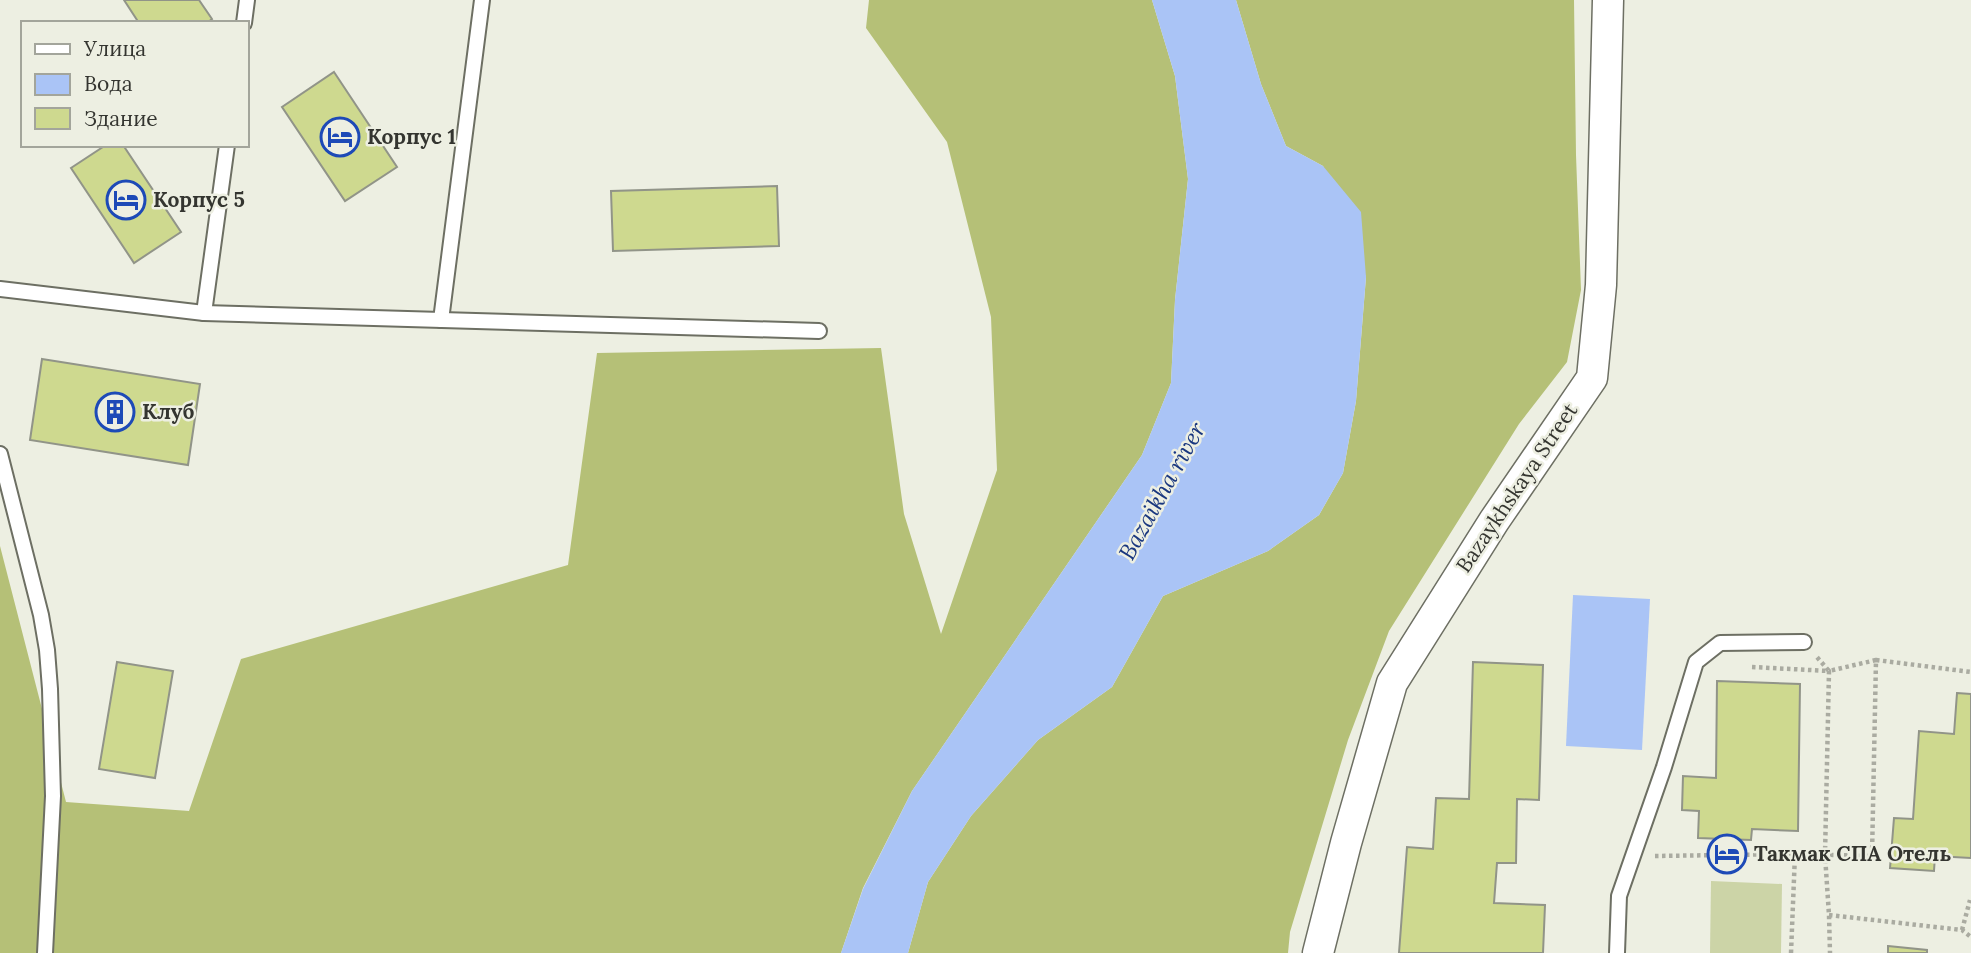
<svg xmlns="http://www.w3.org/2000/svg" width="1971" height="953" font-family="Lora,serif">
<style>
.green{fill:#ccd4a7}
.forest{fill:#b5c077}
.water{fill:#aac4f6}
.building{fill:#ced98f;stroke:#919488;stroke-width:2}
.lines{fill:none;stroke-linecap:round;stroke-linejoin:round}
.lane-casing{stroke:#6d6f63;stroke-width:18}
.street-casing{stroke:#6d6f63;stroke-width:33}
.path{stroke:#aaaba1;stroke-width:4.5;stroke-dasharray:3.5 3.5;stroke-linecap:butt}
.lane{stroke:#fff;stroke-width:14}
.street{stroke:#fff;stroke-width:30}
.labels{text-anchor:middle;stroke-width:5;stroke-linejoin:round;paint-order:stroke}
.poi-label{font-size:21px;font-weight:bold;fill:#343530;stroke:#edefe2;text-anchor:start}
.street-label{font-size:21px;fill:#343530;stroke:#edefe2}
.water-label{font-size:23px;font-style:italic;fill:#19377f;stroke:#edefe2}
</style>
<rect width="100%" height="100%" fill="#edefe2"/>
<!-- green -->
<path class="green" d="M1711 881 1782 884 1781 953H1710Z"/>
<!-- forest -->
<g class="forest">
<path d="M869 0H1152L1175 76 1188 179 1175 300 1171 383 1142 455 912 791 863 888 841 953H0V546L66 802 189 811 241 659 568 565 597 353 881 348 904 514 941 634 997 470 991 317 947 142 866 28Z"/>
<path d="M1236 0H1574L1576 155 1581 290 1567 362 1519 424 1389 631 1348 740 1290 932 1288 953H908L928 882 971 816 1038 740 1112 687 1163 596 1268 551 1319 515 1343 473 1356 401 1366 277 1323 166 1286 146 1261 84Z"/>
</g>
<!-- water -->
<g class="water">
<path d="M1152 0H1236L1261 84 1286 146 1323 166 1361 212 1366 277 1356 401 1343 473 1319 515 1268 551 1163 596 1112 687 1038 740 971 816 928 882 908 953H841L863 889 912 791 1142 455 1171 383 1175 300 1188 179 1175 76Z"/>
<path d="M1573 595 1650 599 1642 750 1566 746Z"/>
</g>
<!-- building -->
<g class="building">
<path d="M124 0H199L212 19 207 23H139Z"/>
<path d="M334 72 397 167 345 201 282 107Z"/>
<path d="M106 145H123L181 232 134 263 71 168Z"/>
<path d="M777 186 779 246 613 251 611 191Z"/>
<path d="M42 359 200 384 188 465 30 440Z"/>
<path d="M117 662 173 671 155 778 99 769Z"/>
<path d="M1473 662 1543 665 1539 800 1517 799 1516 863H1497L1494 903 1545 905 1543 953H1399L1407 847 1433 849 1436 798 1469 799Z"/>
<path d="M1717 681 1800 684 1798 831 1752 829 1751 840 1698 838 1699 811 1682 810 1683 776 1716 778Z"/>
<path d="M1957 693 1971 694V858L1935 856 1934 871 1890 868 1894 818 1913 819 1919 731 1954 734Z"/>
<path d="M1888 946 1927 950V953H1888Z"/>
</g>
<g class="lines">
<defs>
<g id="lane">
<path d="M244 23 247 0"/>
<path d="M0 289 204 313 819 331"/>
<path d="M204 313 227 145"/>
<path d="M441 320 482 0"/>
<path d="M0 454 41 615 47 650 50 689 53 796 45 953"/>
<path d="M1617 953 1619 896 1664 767 1696 662 1720 643 1804 642"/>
</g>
<path id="street" d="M1318 953 1346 843 1392 683 1494 521 1592 378 1601 285 1608 0"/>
</defs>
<!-- lane casing -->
<use href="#lane" class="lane-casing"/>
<!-- street casing -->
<use href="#street" class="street-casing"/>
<!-- path -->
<g class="path">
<path d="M1876 660 1971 672"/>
<path d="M1752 667 1829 671 1825 855 1829 915 1830 953"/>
<path d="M1655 856 1795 854 1872 856 1876 660 1829 671 1816 656"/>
<path d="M1829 915 1962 930 1971 937"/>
<path d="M1962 930 1970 900"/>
<path d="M1791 953 1795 854"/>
</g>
<!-- lane -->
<use href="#lane" class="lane"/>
<!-- street -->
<use href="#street" class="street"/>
</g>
<!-- icons -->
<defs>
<symbol id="hotel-ring" viewBox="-11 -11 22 22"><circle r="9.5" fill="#edefe2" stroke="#1d4ab7" stroke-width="1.5"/><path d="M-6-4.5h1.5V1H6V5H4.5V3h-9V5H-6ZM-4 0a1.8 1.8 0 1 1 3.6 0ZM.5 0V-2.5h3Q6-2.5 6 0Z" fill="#1d4ab7"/></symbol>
<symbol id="building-ring" viewBox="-11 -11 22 22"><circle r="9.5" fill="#edefe2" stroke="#1d4ab7" stroke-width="1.5"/><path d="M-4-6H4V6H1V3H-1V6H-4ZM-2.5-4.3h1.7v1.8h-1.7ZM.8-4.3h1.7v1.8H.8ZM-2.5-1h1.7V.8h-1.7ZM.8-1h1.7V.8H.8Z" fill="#1d4ab7"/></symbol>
</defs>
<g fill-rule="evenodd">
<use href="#hotel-ring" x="318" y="115" width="44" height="44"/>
<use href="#hotel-ring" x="104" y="178" width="44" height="44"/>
<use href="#building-ring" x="93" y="390" width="44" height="44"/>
<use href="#hotel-ring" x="1705" y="832" width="44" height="44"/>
</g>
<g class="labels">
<!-- poi labels -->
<g class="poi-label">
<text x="367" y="144">Корпус 1</text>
<text x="153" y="207">Корпус 5</text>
<text x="142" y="419">Клуб</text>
<text x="1754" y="861">Такмак СПА Отель</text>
</g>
<!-- street labels -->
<g class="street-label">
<text transform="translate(1517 488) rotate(-56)" y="7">Bazaykhskaya Street</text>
</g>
<!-- water labels -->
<g class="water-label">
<text transform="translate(1162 491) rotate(-61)" y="8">Bazaikha river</text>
</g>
</g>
<!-- legend -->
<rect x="21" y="21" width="228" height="126" fill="#edefe2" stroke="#a3a59b" stroke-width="2"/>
<rect x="35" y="44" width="35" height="10" fill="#ffffff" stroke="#a3a59b" stroke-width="2"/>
<text x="84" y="56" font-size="21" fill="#343530">Улица</text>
<rect x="35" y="74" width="35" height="21" fill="#aac4f6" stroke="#a3a59b" stroke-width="2"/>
<text x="84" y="91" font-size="21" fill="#343530">Вода</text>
<rect x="35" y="108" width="35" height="21" fill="#ced98f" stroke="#a3a59b" stroke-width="2"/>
<text x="84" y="126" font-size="21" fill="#343530">Здание</text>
</svg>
